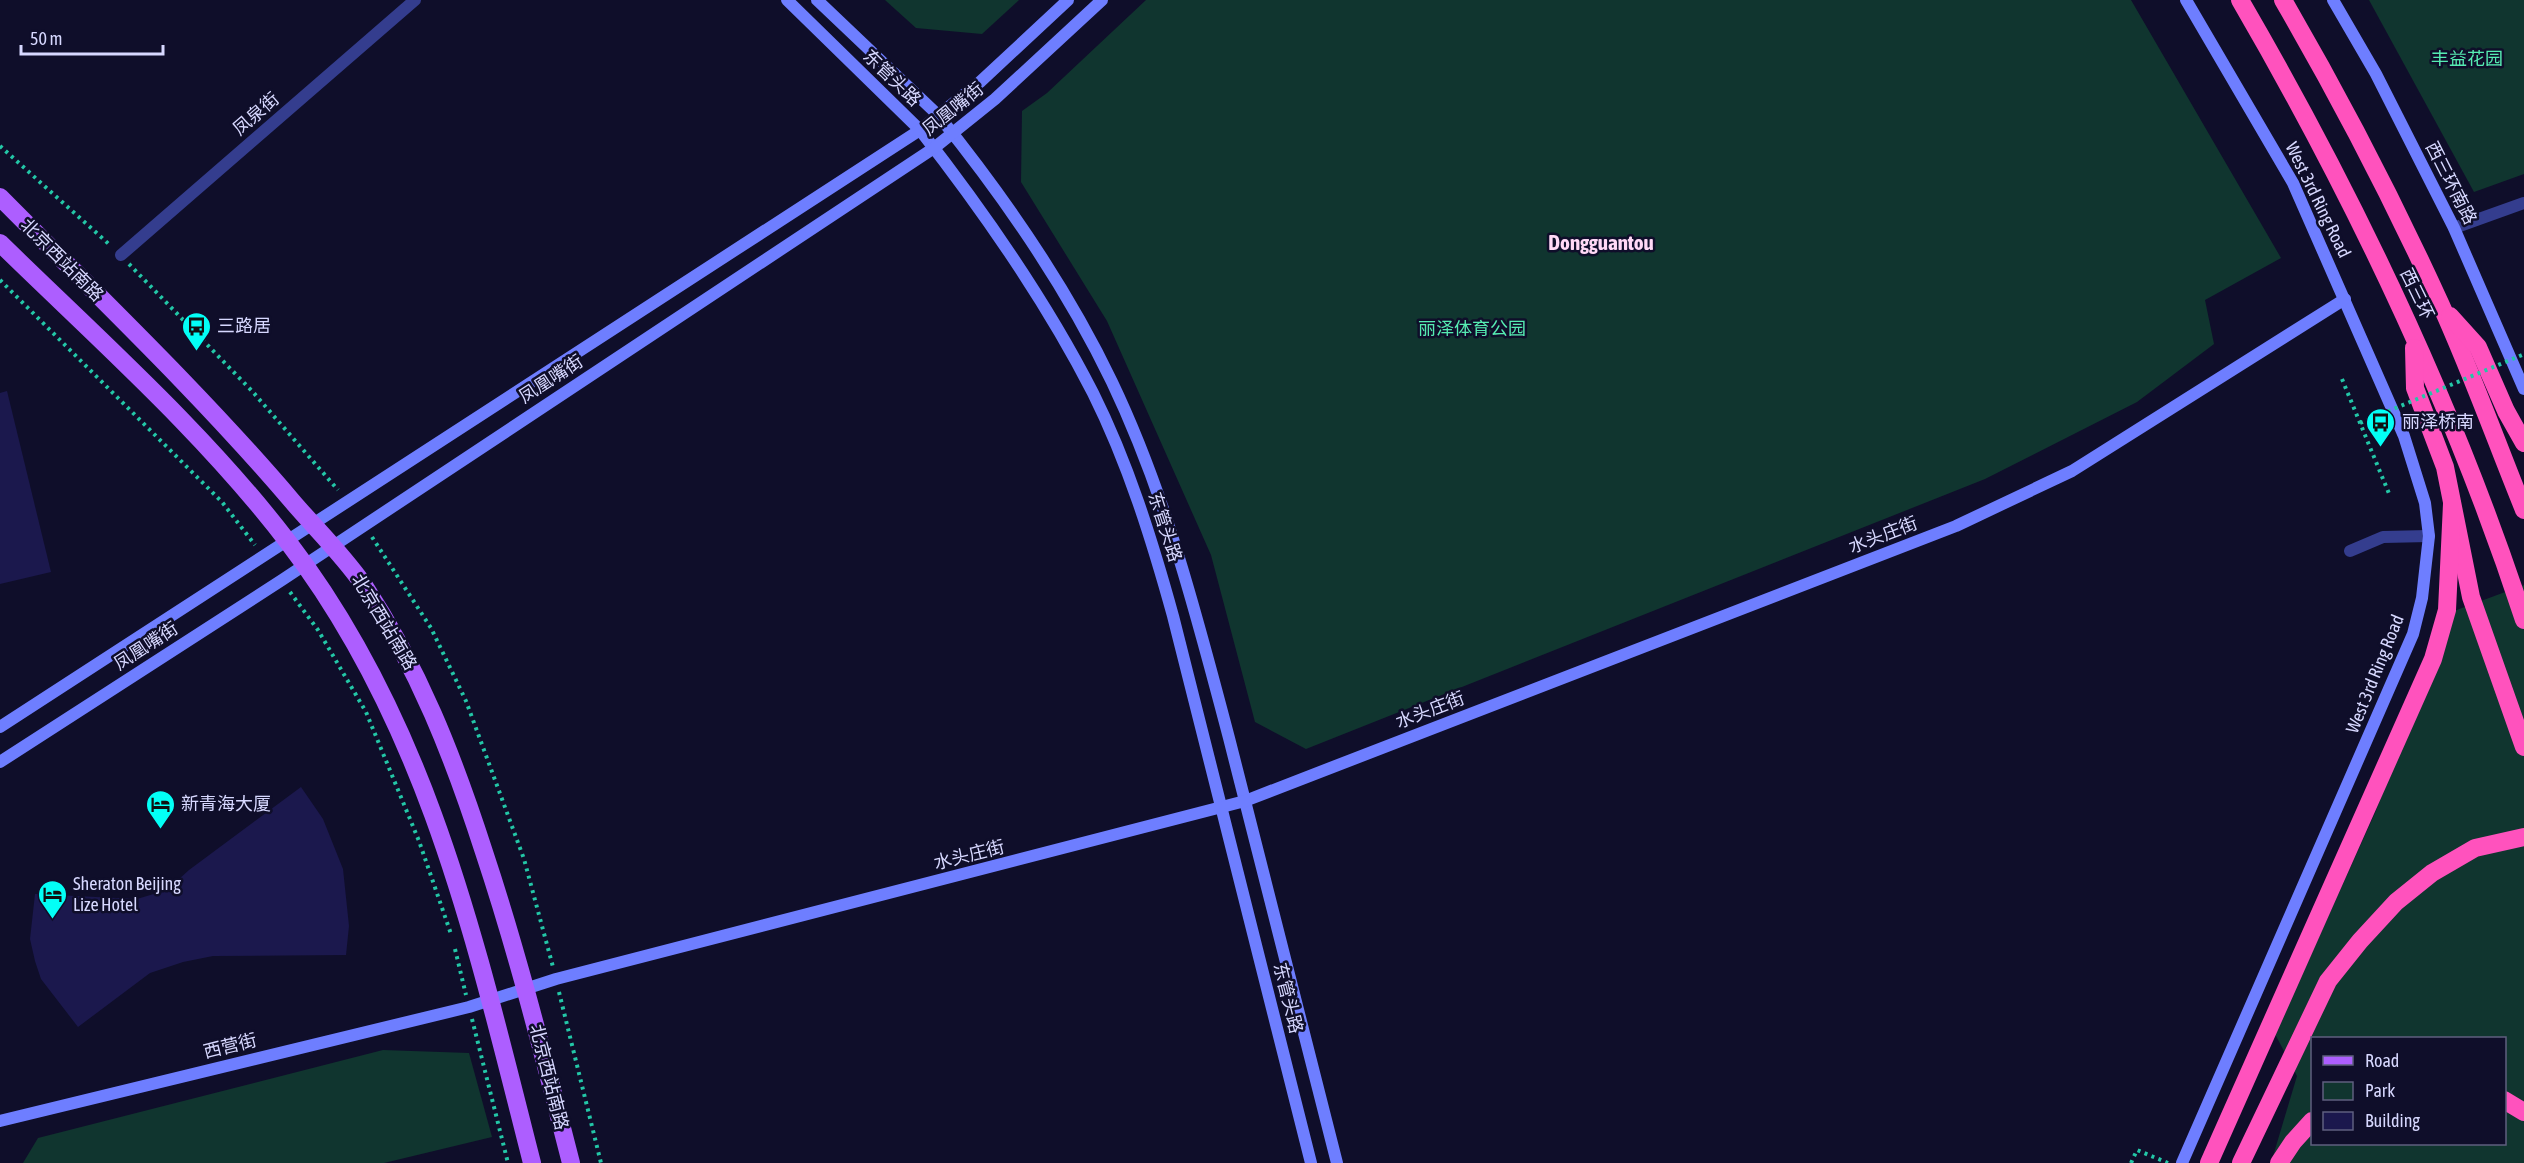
<svg xmlns="http://www.w3.org/2000/svg" width="2524" height="1163" font-family="'Asap Condensed','Noto Sans SC',sans-serif">
<style>
.green{fill:#10352f;fill-rule:evenodd}
.building{fill:#1b184d}
.lines{fill:none;stroke-linecap:round;stroke-linejoin:round}
.path{stroke:#23c7a7;stroke-width:4;stroke-dasharray:3 4.5;stroke-linecap:butt}
.street{stroke:#343d8e;stroke-width:12}
.secondary{stroke:#6e7eff;stroke-width:12}
.primary{stroke:#ad5eff;stroke-width:18}
.highway{stroke:#ff52bd;stroke-width:18}
.path-bridge{stroke:#23c7a7;stroke-width:4;stroke-dasharray:3 4.5;stroke-linecap:butt}
.labels{text-anchor:middle;stroke-width:5;stroke-linejoin:round;paint-order:stroke}
.park-label{font-size:18px;fill:#56ecb2;stroke:#0f0e2a}
.street-label{font-size:18px;fill:#d7d8ff;stroke:#0f0e2a}
.poi-label{font-size:18px;fill:#d7d8ff;stroke:#0f0e2a;text-anchor:start}
.quarter-label{font-size:21px;font-weight:bold;fill:#ffd9f6;stroke:#0f0e2a}
</style>
<rect width="100%" height="100%" fill="#0f0e2a"/>
<!-- green -->
<g class="green">
<path d="M885 0H1019L982 34 916 28Z"/>
<path d="M1146 0H2131L2281 258 2205 300 2214 344 2137 402 1985 479 1306 749 1255 722 1211 555 1107 321 1021 182 1022 111 1047 93Z"/>
<path d="M2369 0H2524V174L2474 192Z"/>
<path d="M2524 585V1163H2271L2297 1076 2275 1034 2375 813 2454 611ZM2312 1038H2504V1144H2312Z"/>
<path d="M383 1050 469 1053 492 1137 384 1163H23L38 1138Z"/>
</g>
<!-- building -->
<g class="building">
<path d="M7 391 51 572 0 584V393Z"/>
<path d="M301 787 323 819 343 869 349 926 346 955 213 956 183 962 150 973 78 1027 41 979 35 961 30 939 35 894 137 899 167 890 189 870Z"/>
</g>
<g class="lines">
<!-- path -->
<g class="path">
<path d="M0 146 111 246"/>
<path d="M129 264 252 391 338 490"/>
<path d="M0 280 222 502 255 545"/>
<path d="M2342 379 2390 496"/>
<path d="M372 537 431 628 466 701 524 859 553 967"/>
<path d="M290 592 318 630 366 712 419 841 451 934"/>
<path d="M455 949 466 995"/>
<path d="M559 992 601 1163"/>
<path d="M472 1019 508 1163"/>
<path d="M2131 1163 2137 1150 2168 1163"/>
</g>
<!-- street -->
<g class="street">
<path d="M2454 228 2524 203"/>
<path d="M121 255 415 0"/>
<path d="M2350 551 2383 537 2429 536"/>
</g>
<!-- secondary -->
<g class="secondary">
<path d="M787 0 920 130C984 212 1045 299 1093 393 1128 463 1152 540 1173 616L1311 1163"/>
<path d="M817 0 938 115C1005 198 1066 286 1112 382 1166 495 1197 617 1229 738 1266 879 1301 1021 1337 1163"/>
<path d="M2333 0 2376 74 2454 228 2524 389"/>
<path d="M0 727 920 130 980 82 1068 0"/>
<path d="M0 762 282 580 934 148 995 99 1102 0"/>
<path d="M0 1121 469 1007 556 979 1245 801 1956 526 2072 471 2345 299"/>
<path d="M2182 1163 2413 634 2422 598 2429 536 2425 503 2404 436 2293 183 2186 0"/>
</g>
<!-- primary -->
<g class="primary">
<path d="M0 197C99 297 201 394 292 501 316 529 342 554 363 584 419 669 453 756 484 852 518 954 544 1058 571 1163"/>
<path d="M0 243C98 339 204 432 288 542 429 726 476 944 532 1163"/>
</g>
<!-- highway -->
<g class="highway">
<path d="M2240 0C2354 196 2453 403 2524 620"/>
<path d="M2283 0C2340 98 2393 200 2440 303 2471 371 2496 441 2524 510"/>
<path d="M2450 316 2478 347 2506 411 2524 443"/>
<path d="M2414 348 2415 388 2445 467 2471 597 2524 747"/>
<path d="M2504 1100 2524 1112"/>
<path d="M2209 1163 2433 659 2447 610 2452 504"/>
<path d="M2241 1163 2328 981 2360 941 2396 902 2432 873 2475 848 2524 837"/>
<path d="M2279 1163 2293 1142 2312 1121"/>
</g>
<!-- path-bridge -->
<path class="path-bridge" d="M2360 423 2522 355"/>
</g>
<!-- icons -->
<defs>
<symbol id="bus-pin" viewBox="-11 -11 22 30"><path d="M0 17L-7.5 6A9.5 9.5 0 1 1 7.5 6Z" fill="#03fff6" stroke="#0f0e2a"/><path d="M-5-6H5V4H4V6H2V4H-2V6H-4V4H-5ZM-3.5-4V0h7V-4ZM-3.5 1.2v1.5H-2V1.2ZM2 1.2v1.5H3.5V1.2Z" fill="#111"/></symbol>
<symbol id="hotel-pin" viewBox="-11 -11 22 30"><path d="M0 17L-7.5 6A9.5 9.5 0 1 1 7.5 6Z" fill="#03fff6" stroke="#0f0e2a"/><path d="M-6-4.5h1.5V1H6V5H4.5V3h-9V5H-6ZM-4 0a1.8 1.8 0 1 1 3.6 0ZM.5 0V-2.5h3Q6-2.5 6 0Z" fill="#111"/></symbol>
</defs>
<g fill-rule="evenodd">
<use href="#bus-pin" x="180" y="310" width="33" height="45"/>
<use href="#bus-pin" x="2364" y="406" width="33" height="45"/>
<use href="#hotel-pin" x="144" y="788" width="33" height="45"/>
<use href="#hotel-pin" x="36" y="878" width="33" height="45"/>
</g>
<g class="labels">
<!-- park labels -->
<g class="park-label">
<text x="2467" y="65">丰益花园</text>
<text x="1472" y="335">丽泽体育公园</text>
</g>
<!-- street labels -->
<g class="street-label">
<text transform="translate(892 78) rotate(44)" y="6">东管头路</text>
<text transform="translate(953 109) rotate(-39)" y="6">凤凰嘴街</text>
<text transform="translate(256 114) rotate(-41)" y="6">凤泉街</text>
<text transform="translate(2451 183) rotate(63)" y="6">西三环南路</text>
<text transform="translate(2318 200) rotate(64)" y="6">West 3rd Ring Road</text>
<text transform="translate(62 260) rotate(45)" y="6">北京西站南路</text>
<text transform="translate(2417 294) rotate(64)" y="6">西三环</text>
<text transform="translate(551 379) rotate(-33)" y="6">凤凰嘴街</text>
<text transform="translate(1165 527) rotate(72)" y="6">东管头路</text>
<text transform="translate(1883 535) rotate(-21)" y="6">水头庄街</text>
<text transform="translate(384 622) rotate(59)" y="6">北京西站南路</text>
<text transform="translate(146 646) rotate(-33)" y="6">凤凰嘴街</text>
<text transform="translate(2375 674) rotate(-68)" y="6">West 3rd Ring Road</text>
<text transform="translate(1430 710) rotate(-21)" y="6">水头庄街</text>
<text transform="translate(969 855) rotate(-14)" y="6">水头庄街</text>
<text transform="translate(1288 998) rotate(76)" y="6">东管头路</text>
<text transform="translate(230 1046) rotate(-14)" y="6">西营街</text>
<text transform="translate(549 1077) rotate(76)" y="6">北京西站南路</text>
</g>
<!-- poi labels -->
<g class="poi-label">
<text x="217" y="332">三路居</text>
<text x="2402" y="428">丽泽桥南</text>
<text x="181" y="810">新青海大厦</text>
<text x="73" y="890">Sheraton Beijing<tspan x="73" dy="21">Lize Hotel</tspan></text>
</g>
<!-- quarter labels -->
<g class="quarter-label">
<text x="1601" y="250">Dongguantou</text>
</g>
</g>
<!-- legend -->
<rect x="2311" y="1037" width="195" height="108" fill="#0f0e2a" stroke="#5f5f7f" stroke-width="1.5"/>
<rect x="2323" y="1056" width="30" height="9" fill="#ad5eff" stroke="#5f5f7f" stroke-width="1.5"/>
<text x="2365" y="1067" font-size="18" fill="#d7d8ff">Road</text>
<rect x="2323" y="1082" width="30" height="18" fill="#10352f" stroke="#5f5f7f" stroke-width="1.5"/>
<text x="2365" y="1097" font-size="18" fill="#d7d8ff">Park</text>
<rect x="2323" y="1112" width="30" height="18" fill="#1b184d" stroke="#5f5f7f" stroke-width="1.5"/>
<text x="2365" y="1127" font-size="18" fill="#d7d8ff">Building</text>
<!-- scale -->
<path d="M21 45v9h142v-9" fill="none" stroke="#d7d8ff" stroke-width="3"/>
<text x="30" y="45" font-size="18" fill="#d7d8ff" stroke="#0f0e2a" stroke-width="4.5" paint-order="stroke">50 m</text>
</svg>
